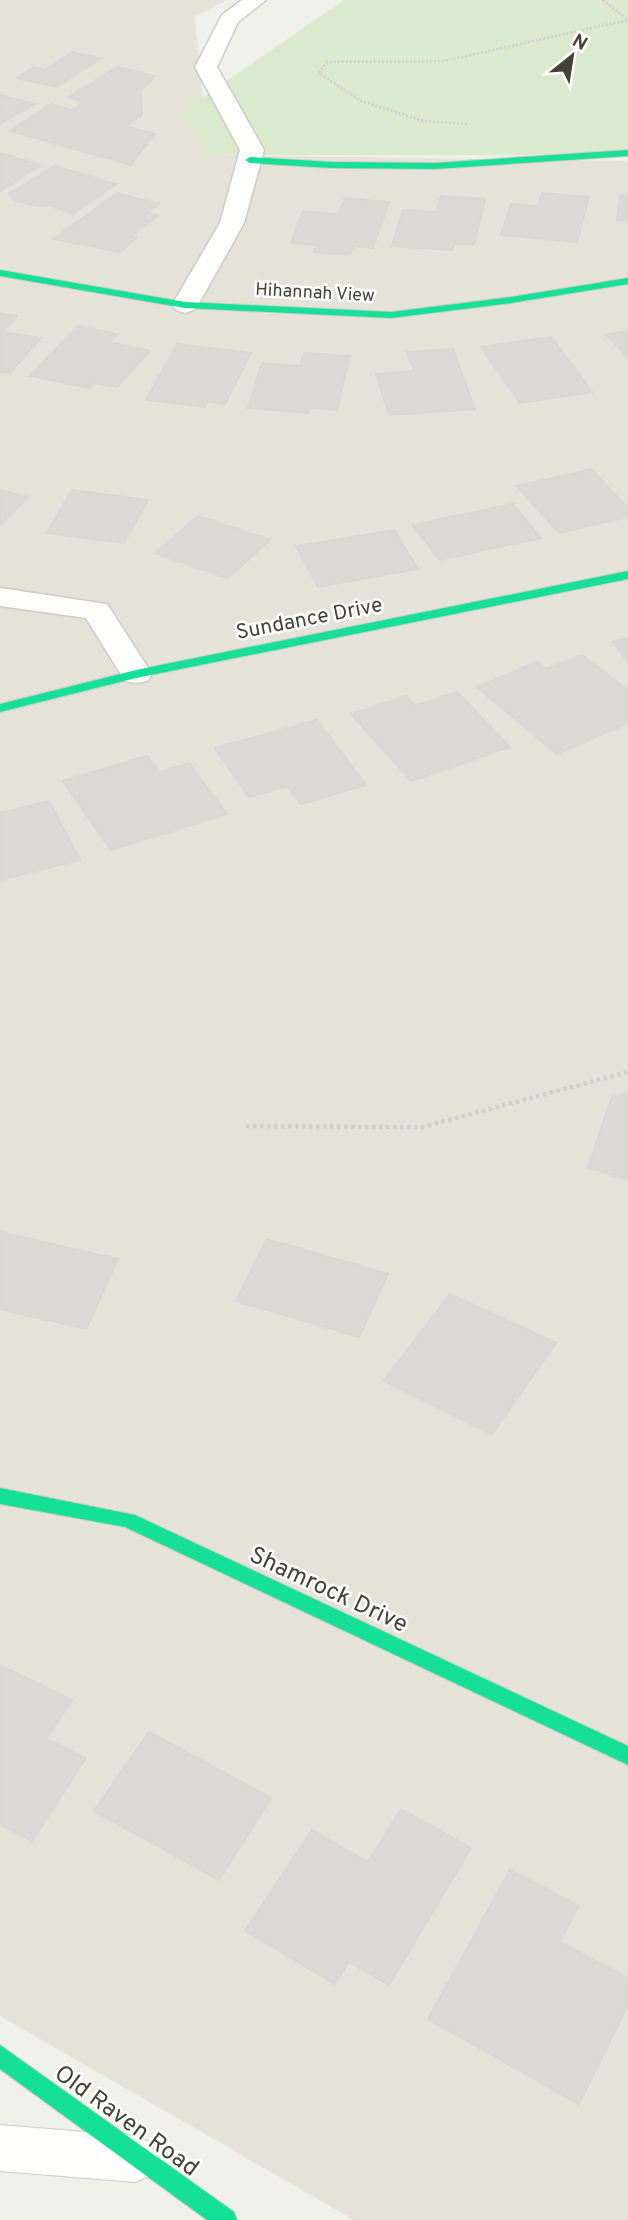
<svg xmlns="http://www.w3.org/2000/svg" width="628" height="2220" font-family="Overpass,sans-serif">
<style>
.residential{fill:#e4e2d9}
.green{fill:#dbeacc}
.building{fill:#dad9d3;stroke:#d9d7d1;stroke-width:2}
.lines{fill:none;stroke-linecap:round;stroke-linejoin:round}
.lane-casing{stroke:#cdccc7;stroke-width:2}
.street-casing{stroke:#cdccc7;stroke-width:3}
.fast-casing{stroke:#cfcdc2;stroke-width:2}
.path-far1{stroke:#d1cfcb;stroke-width:2.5;stroke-dasharray:2 2;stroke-linecap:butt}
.path{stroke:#d1cfcb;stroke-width:4.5;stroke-dasharray:3.5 3.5;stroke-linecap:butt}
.lane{fill:#fdfdfc;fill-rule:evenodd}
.street{fill:#fdfdfc;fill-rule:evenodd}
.fast{fill:#16e098;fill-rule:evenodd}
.labels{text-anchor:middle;stroke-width:5;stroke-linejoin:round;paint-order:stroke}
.far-street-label{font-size:18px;fill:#464237;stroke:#fff}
.street-label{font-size:21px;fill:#464237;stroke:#fff}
.near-street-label{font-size:24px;fill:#464237;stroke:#fff}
</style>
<rect width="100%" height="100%" fill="#f0f0eb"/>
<!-- residential -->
<path class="residential" d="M0 0H227L195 17 208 155 628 161V2220H354L0 2016Z"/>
<!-- green -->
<path class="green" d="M344 0H628V155H208L180 113Z"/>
<!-- building -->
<g class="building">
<path d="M73 52 101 59 56 87 17 78 34 67 45 70Z"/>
<path d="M117 67 155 76 141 90 142 115 125 126 154 134 131 165 10 131 51 104 72 110 84 102 69 97Z"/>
<path d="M0 95 34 104 0 124Z"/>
<path d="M0 153 41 165 0 191Z"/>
<path d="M55 166 116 184 73 214 48 205 36 206 14 200 9 194Z"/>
<path d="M117 193 159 204 147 212 158 216 132 235 136 238 120 252 54 239Z"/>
<path d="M542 193 589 197 577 242 501 235 511 204 538 206Z"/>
<path d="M620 195H628V221L617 220Z"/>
<path d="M441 196 485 199 474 245 454 244 452 250 392 246 403 210 436 212Z"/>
<path d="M345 198 389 202 373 248 353 246 350 255 314 252 317 245 291 243 303 211 338 214Z"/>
<path d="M0 313 17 316 3 332 41 338 10 373 0 372Z"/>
<path d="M78 326 117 334 109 342 150 351 117 387 94 383 89 388 30 376Z"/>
<path d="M628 331V358L606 335Z"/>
<path d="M551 337 592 392 520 403 481 347Z"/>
<path d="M177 344 251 353 225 404 208 401 205 407 146 400Z"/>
<path d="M453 349 475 409 389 415 376 374 414 371 407 352Z"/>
<path d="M304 353 350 356 337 410 310 408 308 413 248 408 262 363 300 366Z"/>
<path d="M591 469 628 508V517L559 533 517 486Z"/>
<path d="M0 490 28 497 0 525Z"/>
<path d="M72 490 148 500 124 543 47 533Z"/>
<path d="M513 504 541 538 440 560 412 525Z"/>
<path d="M198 516 270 540 228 578 155 553Z"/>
<path d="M394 530 418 569 318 587 296 546Z"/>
<path d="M628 638V661L612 642Z"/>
<path d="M582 655 628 690V723L557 754 477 687 537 662 546 669Z"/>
<path d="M457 692 510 747 411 781 351 714 406 696 415 706Z"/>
<path d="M317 720 366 785 301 804 287 786 249 797 215 748Z"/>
<path d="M147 756 159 772 189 763 227 814 111 850 63 781Z"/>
<path d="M49 801 80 860 0 880V811L1 813Z"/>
<path d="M628 1093V1180L588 1167 612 1097Z"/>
<path d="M0 1232 118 1259 86 1329 0 1309Z"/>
<path d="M267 1239 388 1274 359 1337 236 1301Z"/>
<path d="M450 1294 556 1343 492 1434 384 1381Z"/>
<path d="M0 1665 72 1700 46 1739 86 1758 32 1841 0 1824Z"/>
<path d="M149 1732 271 1798 219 1880 94 1811Z"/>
<path d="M401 1809 471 1848 389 1985 349 1962 335 1984 245 1931 312 1830 368 1862Z"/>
<path d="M510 1870 579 1906 560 1942 628 1978V2005L579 2104 428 2019Z"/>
</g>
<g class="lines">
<defs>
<path id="lane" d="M0 2125 135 2136 151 2143 158 2159 151 2175 135 2182 0 2171Z"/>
<g id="street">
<path d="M242 0H266L238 22 217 67 264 150 244 223 198 305 194 310 185 313 176 310 172 305 220 223 240 150 195 67 222 15Z"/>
<path d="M0 588 107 604 152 674 147 681 136 683 125 681 86 618 0 606Z"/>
</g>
<g id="fast">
<path d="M628 150V156L435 169 331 168 250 163 245 160 250 157 331 162 435 163Z"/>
<path d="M0 270 185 302 391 312 511 297 628 278V284L511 303 391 318 185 308 0 276Z"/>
<path d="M628 571V579L136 678 0 712V704L136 670Z"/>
<path d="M0 1488 135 1515 628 1746V1765L125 1527 0 1504Z"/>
<path d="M0 2045 234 2212 237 2220H207L0 2069Z"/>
</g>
</defs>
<!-- lane casing -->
<use href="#lane" class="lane-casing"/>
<!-- street casing -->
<use href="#street" class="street-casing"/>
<!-- fast casing -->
<use href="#fast" class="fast-casing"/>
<!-- path-far1 -->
<g class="path-far1">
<path d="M603 0 627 19"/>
<path d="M467 124 424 121 361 101 319 73 327 62 444 61 628 20"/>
</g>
<!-- path -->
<path class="path" d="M246 1126 422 1127 628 1072"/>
<!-- lane -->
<use href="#lane" class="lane"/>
<!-- street -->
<use href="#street" class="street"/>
<!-- fast -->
<use href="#fast" class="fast"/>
</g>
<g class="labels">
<!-- far-street labels -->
<g class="far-street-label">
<text transform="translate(315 292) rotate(3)" y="6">Hihannah View</text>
</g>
<!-- street labels -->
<g class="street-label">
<text transform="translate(309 618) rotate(-11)" y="7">Sundance Drive</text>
</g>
<!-- near-street labels -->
<g class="near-street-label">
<text transform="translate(329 1589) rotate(25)" y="8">Shamrock Drive</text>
<text transform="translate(127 2120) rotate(36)" y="8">Old Raven Road</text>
</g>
</g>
<!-- north arrow -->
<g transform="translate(572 56) rotate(30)" stroke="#ffffff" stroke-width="5" paint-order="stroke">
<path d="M0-5L12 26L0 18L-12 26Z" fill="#464237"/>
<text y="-10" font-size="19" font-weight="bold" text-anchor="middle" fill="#464237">N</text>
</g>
</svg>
